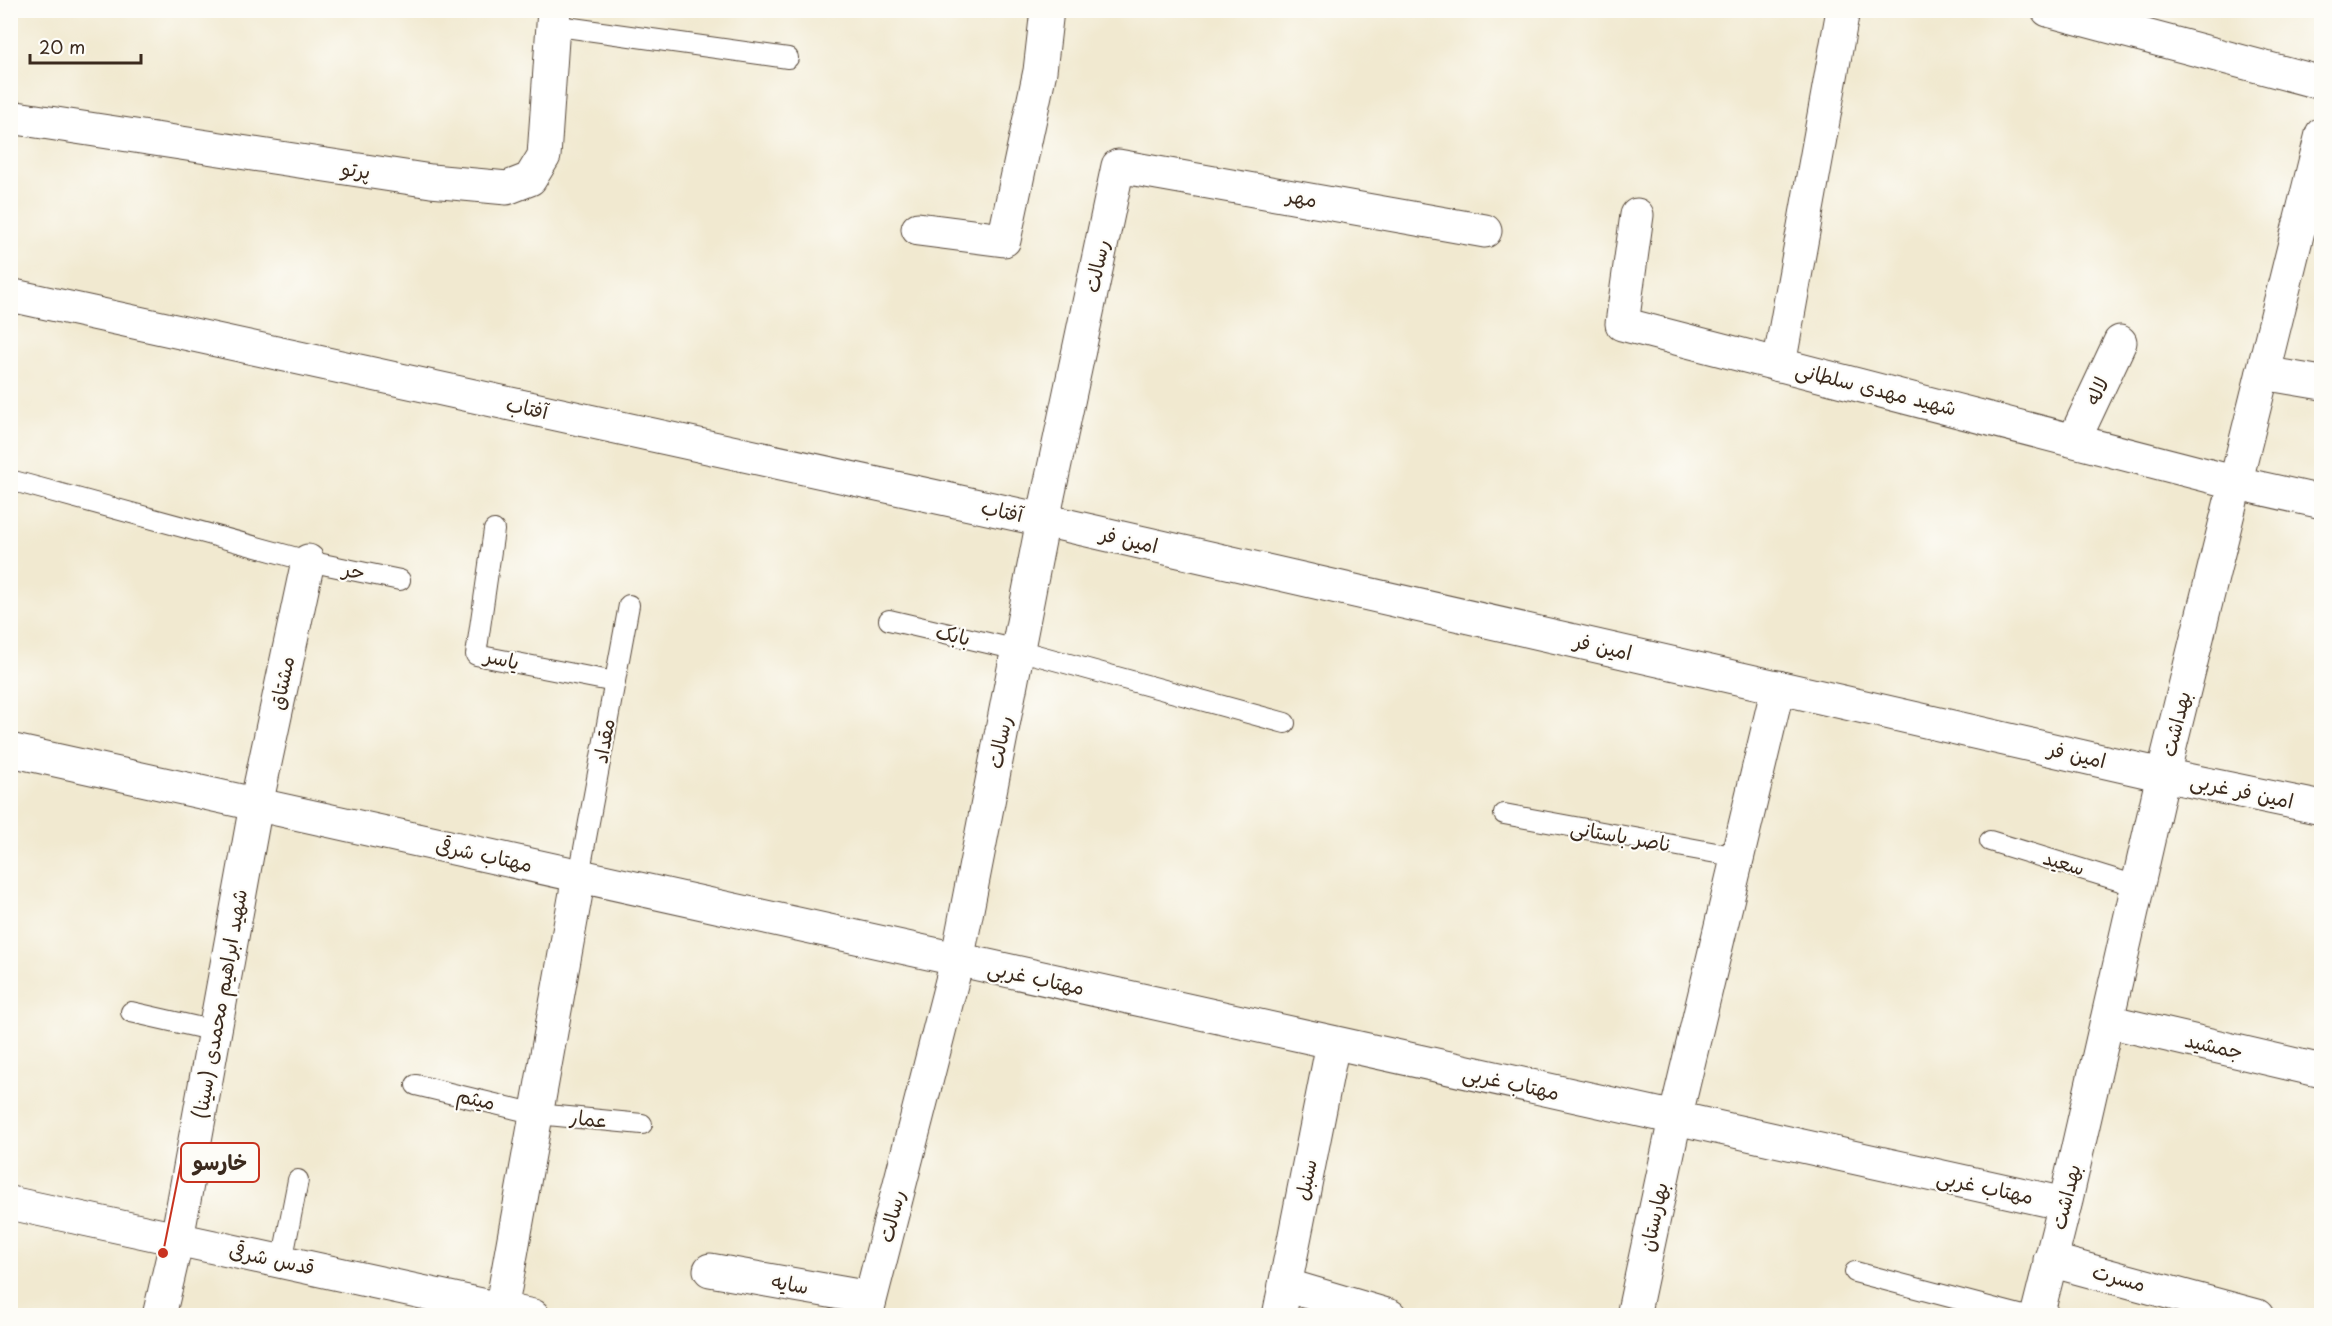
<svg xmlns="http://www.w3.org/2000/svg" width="2332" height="1326" font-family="'Playpen Sans','Playpen Sans Arabic',sans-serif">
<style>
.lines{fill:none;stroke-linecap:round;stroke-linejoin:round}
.lane-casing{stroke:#564739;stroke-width:22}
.street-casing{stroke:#564739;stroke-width:35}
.secondary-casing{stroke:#564739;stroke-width:35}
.lane{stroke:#fff;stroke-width:20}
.street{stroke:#fff;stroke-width:33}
.secondary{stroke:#fff;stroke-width:33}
.labels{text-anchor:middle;stroke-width:4.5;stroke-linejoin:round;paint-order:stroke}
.street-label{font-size:20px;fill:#3b2a1e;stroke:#fdfcf7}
.leader{fill:none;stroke:#c8321e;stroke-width:2}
.callout-dot{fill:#c8321e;stroke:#fdfcf7;stroke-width:2}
.callout{fill:#fdfcf7;stroke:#c8321e;stroke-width:2}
.callout-label{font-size:21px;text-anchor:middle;font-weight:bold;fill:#3b2a1e}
</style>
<rect width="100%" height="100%" fill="#fdfcf7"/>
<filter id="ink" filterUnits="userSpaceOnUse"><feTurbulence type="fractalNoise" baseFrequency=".0167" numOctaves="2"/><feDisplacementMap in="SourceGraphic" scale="12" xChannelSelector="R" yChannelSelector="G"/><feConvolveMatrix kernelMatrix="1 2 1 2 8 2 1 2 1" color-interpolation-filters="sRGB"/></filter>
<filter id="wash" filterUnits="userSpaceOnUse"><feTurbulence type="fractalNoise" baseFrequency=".008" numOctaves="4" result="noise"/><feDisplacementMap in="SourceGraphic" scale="24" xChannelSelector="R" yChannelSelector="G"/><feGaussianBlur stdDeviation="1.35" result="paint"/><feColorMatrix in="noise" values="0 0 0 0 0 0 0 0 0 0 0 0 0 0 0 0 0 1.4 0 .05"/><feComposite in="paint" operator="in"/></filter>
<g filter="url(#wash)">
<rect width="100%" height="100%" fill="#f1e9d0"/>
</g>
<g filter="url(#ink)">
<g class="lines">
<defs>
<g id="lane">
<path d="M551 25 788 58"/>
<path d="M10 480 308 561 400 580"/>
<path d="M494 530 476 655 615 682"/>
<path d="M889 620 1018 650 1285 723"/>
<path d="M1504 814 1738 857"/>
<path d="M1990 841 2137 886"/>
<path d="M579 876 629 605"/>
<path d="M131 1012 215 1031"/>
<path d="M416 1085 537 1114 642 1124"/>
<path d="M282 1262 298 1180"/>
<path d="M1855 1272 2023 1316"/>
</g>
<g id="street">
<path d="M2048 10 2322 83"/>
<path d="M10 117 431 181 507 188 530 179 544 156 554 10"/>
<path d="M1637 215 1622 324 2237 483 2322 502"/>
<path d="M918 229 1004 240 1040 71 1047 10"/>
<path d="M10 295 1043 520 2163 775 2322 808"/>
<path d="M1779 365 1843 10"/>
<path d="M2263 373 2322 383"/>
<path d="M2074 440 2120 342"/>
<path d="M10 750 2065 1204"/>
<path d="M2107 1021 2322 1071"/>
<path d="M2050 1260 2257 1316"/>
<path d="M710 1270 870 1298"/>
<path d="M1285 1285 1390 1316"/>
<path d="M159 1316 177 1239 256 805 308 561"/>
<path d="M500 1316 579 876"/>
<path d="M866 1316 957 961 1043 520 1118 166 1485 231"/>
<path d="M1279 1316 1333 1043"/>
<path d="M1633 1316 1675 1119 1778 687"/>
</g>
<g id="secondary">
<path d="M10 1203 533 1316"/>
<path d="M2037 1316 2065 1204 2163 775 2322 134"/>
</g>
</defs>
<!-- lane casing -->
<use href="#lane" class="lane-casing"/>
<!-- street casing -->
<use href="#street" class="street-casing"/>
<!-- secondary casing -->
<use href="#secondary" class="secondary-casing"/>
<!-- lane -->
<use href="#lane" class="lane"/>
<!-- street -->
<use href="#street" class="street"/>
<!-- secondary -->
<use href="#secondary" class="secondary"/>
</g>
</g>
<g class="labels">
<!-- street labels -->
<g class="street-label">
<text transform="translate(356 170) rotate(9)" y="7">پرتو</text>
<text transform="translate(1302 198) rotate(10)" y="7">مهر</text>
<text transform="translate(1097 266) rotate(-78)" y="7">رسالت</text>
<text transform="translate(1876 389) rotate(14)" y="7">شهید مهدی سلطانی</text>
<text transform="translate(2097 391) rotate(-65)" y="7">لاله</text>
<text transform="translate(527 408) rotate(12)" y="7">آفتاب</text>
<text transform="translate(1002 511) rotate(12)" y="7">آفتاب</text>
<text transform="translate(1129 540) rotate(13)" y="7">امین فر</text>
<text transform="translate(354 571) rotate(12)" y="7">حر</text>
<text transform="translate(953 635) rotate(13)" y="7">بابک</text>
<text transform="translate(1603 647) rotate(13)" y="7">امین فر</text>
<text transform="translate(502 659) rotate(13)" y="7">یاسر</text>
<text transform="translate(282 683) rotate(-78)" y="7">مشتاق</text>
<text transform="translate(2176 724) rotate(-76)" y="7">بهداشت</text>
<text transform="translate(604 741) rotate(-80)" y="7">مقداد</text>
<text transform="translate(1000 742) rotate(-79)" y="7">رسالت</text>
<text transform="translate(2077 755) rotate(13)" y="7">امین فر</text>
<text transform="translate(2242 791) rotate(12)" y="7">امین فر غربی</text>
<text transform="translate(1621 836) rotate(10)" y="7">ناصر باستانی</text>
<text transform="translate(484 855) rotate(12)" y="7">مهتاب شرقی</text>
<text transform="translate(2064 863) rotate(17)" y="7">سعید</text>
<text transform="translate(1036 978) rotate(12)" y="7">مهتاب غربی</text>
<text transform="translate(220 1004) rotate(-80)" y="7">شهید ابراهیم محمدی (سینا)</text>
<text transform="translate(2214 1046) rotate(13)" y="7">جمشید</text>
<text transform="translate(1511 1083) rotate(12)" y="7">مهتاب غربی</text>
<text transform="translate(476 1099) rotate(13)" y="7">میثم</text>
<text transform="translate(589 1119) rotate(6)" y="7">عمار</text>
<text transform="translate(1306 1180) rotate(-79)" y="7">سنبل</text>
<text transform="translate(1985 1187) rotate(12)" y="7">مهتاب غربی</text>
<text transform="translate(2066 1197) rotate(-76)" y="7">بهداشت</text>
<text transform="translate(892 1216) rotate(-76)" y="7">رسالت</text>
<text transform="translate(1654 1217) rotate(-78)" y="7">بهارستان</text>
<text transform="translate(272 1259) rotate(12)" y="7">قدس شرقی</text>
<text transform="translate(2119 1278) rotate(15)" y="7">مسرت</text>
<text transform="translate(790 1284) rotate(10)" y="7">سایه</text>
</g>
</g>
<!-- callouts -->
<path class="leader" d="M163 1253L181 1163"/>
<circle class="callout-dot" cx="163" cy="1253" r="6"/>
<rect class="callout" x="181" y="1143" width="78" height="39" rx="6"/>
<g class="callout-label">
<text x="220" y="1170">خارسو</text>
</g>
<!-- margin -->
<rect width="2332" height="1326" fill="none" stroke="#fdfcf7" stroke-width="36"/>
<!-- scale -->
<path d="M30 54v9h111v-9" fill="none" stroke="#3b2a1e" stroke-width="3"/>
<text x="39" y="54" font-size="18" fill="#3b2a1e" stroke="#fdfcf7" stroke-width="4.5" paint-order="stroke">20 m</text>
</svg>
